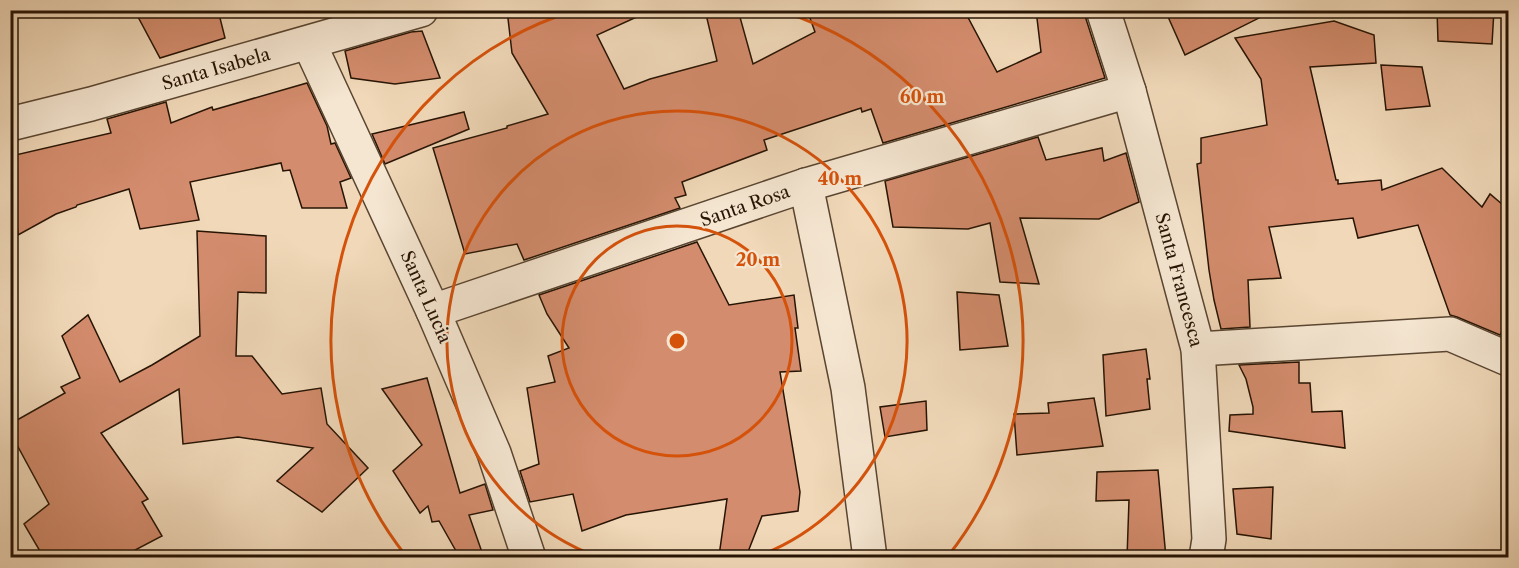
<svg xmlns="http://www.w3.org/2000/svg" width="1519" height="568" font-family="'Libre Caslon Text',serif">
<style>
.building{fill:#d38c6d;stroke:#271404;stroke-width:1.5}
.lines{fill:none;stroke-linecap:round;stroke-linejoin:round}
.street-casing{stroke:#594531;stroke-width:36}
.street{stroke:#f5e6d1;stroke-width:33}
.ring{fill:none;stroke:#d5520b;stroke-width:3}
.labels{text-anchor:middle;stroke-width:4.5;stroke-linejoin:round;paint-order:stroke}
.street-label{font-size:18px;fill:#271404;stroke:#f5e6d1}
.centre{fill:#d5520b;stroke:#f5e6d1;stroke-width:3}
.ring-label{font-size:18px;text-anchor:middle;font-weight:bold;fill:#d5520b;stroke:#f5e6d1;stroke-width:4.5;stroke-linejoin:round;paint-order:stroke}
</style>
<rect width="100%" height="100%" fill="#f0d8b8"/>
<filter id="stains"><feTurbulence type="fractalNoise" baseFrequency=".00333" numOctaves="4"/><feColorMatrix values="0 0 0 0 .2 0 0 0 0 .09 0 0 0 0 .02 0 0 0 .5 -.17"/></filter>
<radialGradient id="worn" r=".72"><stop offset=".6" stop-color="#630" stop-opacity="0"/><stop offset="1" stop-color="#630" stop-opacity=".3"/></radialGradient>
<!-- building -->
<g class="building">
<path d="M160 10H218L225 38 160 58 137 15Z"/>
<path d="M507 10H652L597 35 624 89 650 79 717 61 705 10H738L753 64 815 32 807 10H964L997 72 1041 52 1036 10H1085V16L1105 78 883 143 871 109 862 112 861 108 764 140 767 150 682 182 686 195 675 198 680 208 524 260 517 244 465 254 433 148 507 128V126L548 114 512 53Z"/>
<path d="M1165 10H1275L1185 55Z"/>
<path d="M1437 10H1494L1492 44 1438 41Z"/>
<path d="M1334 21 1374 35 1376 63 1310 67 1336 180H1338V184L1381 180 1382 190 1442 168 1482 207 1490 194 1509 210V319L1500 335 1457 317 1450 315 1418 225 1358 238 1353 218 1269 227 1281 278 1248 280 1250 327 1221 329 1214 300 1209 270 1197 164 1201 163V138L1267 125 1261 79 1235 38Z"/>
<path d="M422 31 440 78 395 84 351 78 345 51 411 32Z"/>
<path d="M1381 65 1422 67 1430 106 1386 110Z"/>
<path d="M307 83 327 126 331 144 335 143 351 178 340 182 347 208H302L290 170 283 171 281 163 190 182 199 220 140 229 129 189 77 205 76 207 56 214 18 235 11 156 111 133 107 119 166 102 171 123 212 107 213 110Z"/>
<path d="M464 112 469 129 385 164 372 134Z"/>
<path d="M1038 137 1046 160 1102 148 1104 161 1126 153 1139 202 1099 219 1020 218 1039 284 1000 282 990 223 968 229 893 227 885 181Z"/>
<path d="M197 231 266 236V293L238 292 236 356H252L282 394 321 388 327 424 368 468 322 512 277 481 313 448 238 437 183 444 179 389 101 433 148 499 142 502 162 536 120 558H44L24 524 49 504 10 432V424L65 393 61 387 80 378 62 336 88 315 120 382 152 365 200 336Z"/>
<path d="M697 242 729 305 794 295 798 328H795L801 371 780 372 800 492 798 511 762 516 746 557 719 556 727 499 626 515 582 531 573 494 530 502 520 471 539 464 527 388 555 382 548 356 569 348 547 314 539 295Z"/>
<path d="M957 292 999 295 1008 346 960 350Z"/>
<path d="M1146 349 1150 379H1147L1150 409 1106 416 1103 355Z"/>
<path d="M1299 362V383H1310L1312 412 1342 411 1345 448 1229 431 1230 415 1253 414V407L1246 379 1239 365Z"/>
<path d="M427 378 460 493 485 484 493 510 469 515 484 558H460L439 521 432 522 428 506 420 513 393 471 422 445 382 389Z"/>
<path d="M1094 398 1103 446 1017 455 1014 414 1049 413 1048 403Z"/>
<path d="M926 401 927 430 885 437 880 407Z"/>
<path d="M1158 470 1166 558H1127L1129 500 1096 501 1097 472Z"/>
<path d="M1273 487 1271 539 1237 534 1233 489Z"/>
</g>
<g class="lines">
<defs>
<g id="street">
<path d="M1103 10 1129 91 1198 349 1209 539 1206 558"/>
<path d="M309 43 433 311 494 453 529 558"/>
<path d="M10 124 91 104 421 10"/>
<path d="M806 185 848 388 870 558"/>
<path d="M433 311 806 185 1129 91"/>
<path d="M1198 349 1450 334 1508 359"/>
</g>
</defs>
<!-- street casing -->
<use href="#street" class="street-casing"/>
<!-- street -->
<use href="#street" class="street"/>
</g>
<!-- distance rings -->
<g class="ring">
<circle cx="677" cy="341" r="115"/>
<path d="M598 557A230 230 0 1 1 756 557"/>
<path d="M406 556A346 346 0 0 1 573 11M781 11A346 346 0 0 1 948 556"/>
</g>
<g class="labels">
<!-- street labels -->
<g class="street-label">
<text transform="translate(216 69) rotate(-16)" y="6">Santa Isabela</text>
<text transform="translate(745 206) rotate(-19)" y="6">Santa Rosa</text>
<text transform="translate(1179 280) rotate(75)" y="6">Santa Francesca</text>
<text transform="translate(426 297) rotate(66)" y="6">Santa Lucia</text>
</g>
</g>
<circle cx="677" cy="341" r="9" class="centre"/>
<g class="ring-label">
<text x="922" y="103">60 m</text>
<text x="840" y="185">40 m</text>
<text x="758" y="266">20 m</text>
</g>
<!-- margin -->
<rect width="1519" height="568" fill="none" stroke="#f0d8b8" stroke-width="36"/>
<rect x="12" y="12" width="1495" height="544" fill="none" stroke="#271404" stroke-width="3"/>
<rect x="18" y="18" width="1483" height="532" fill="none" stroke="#271404" stroke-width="1.5"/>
<rect width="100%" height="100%" filter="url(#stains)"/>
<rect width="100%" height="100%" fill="url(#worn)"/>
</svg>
